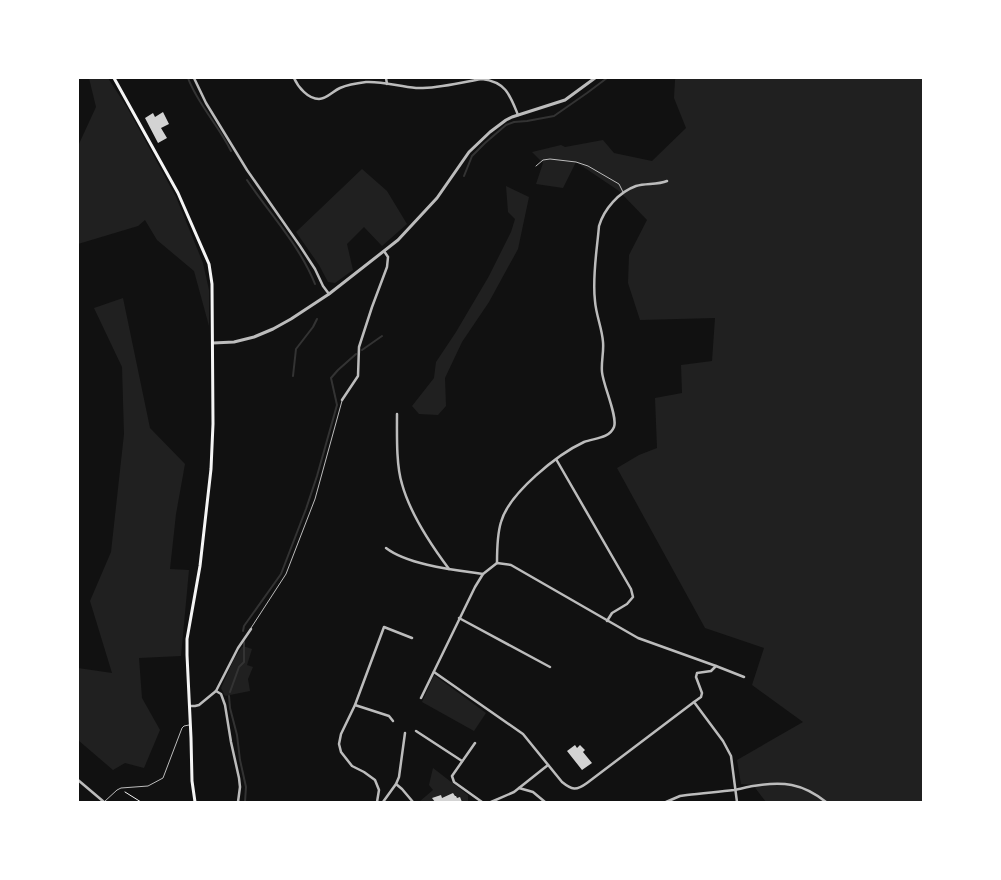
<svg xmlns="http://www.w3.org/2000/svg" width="1001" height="880" font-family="'Public Sans',sans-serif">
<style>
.green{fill:#202020}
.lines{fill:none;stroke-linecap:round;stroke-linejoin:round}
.stream{stroke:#333;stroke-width:2}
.building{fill:#d3d3d3}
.path{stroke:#f5f5f5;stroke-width:1}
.service{stroke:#bcbcbc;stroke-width:1}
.minor{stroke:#bcbcbc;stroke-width:2.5}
.tertiary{stroke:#bcbcbc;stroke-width:3}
.secondary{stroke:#f5f5f5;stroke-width:3}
</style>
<rect width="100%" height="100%" fill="#111"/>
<!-- green -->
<g class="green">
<path d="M89 78H108L128 109 176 197 203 263 209 290V326L194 271 157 240 145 220 138 226 78 244V146L96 107Z"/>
<path d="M676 78H923V802H766L753 785 741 784 737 760 803 722 752 685 764 648 705 628 617 468 639 455 657 448 655 398 682 393 681 365 712 361 715 318 640 320 628 283 629 255 647 220 619 191 576 162 563 188 536 184 543 163 532 152 561 145 565 147 603 140 614 153 652 161 686 128 674 98 675 80Z"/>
<path d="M362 169 387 191 407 224 382 246 364 227 347 244 353 270 335 283 328 282 319 265 296 232Z"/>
<path d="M506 186 529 197 518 249 489 302 462 342 445 378 446 406 438 415 419 414 412 406 434 378 436 362 456 332 489 276 511 232 515 219 508 212Z"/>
<path d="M123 298 150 428 185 464 176 514 170 569 189 570 181 656 139 658 142 698 160 730 144 768 125 763 113 770 78 740V668L112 673 90 601 111 552 124 434 122 367 94 308Z"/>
<path d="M242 647H246L252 649 247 665 253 667 248 679 250 691 225 696 221 688 234 659Z"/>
<path d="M434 675 486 713 474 731 422 702Z"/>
<path d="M433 768 468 795V802H419L433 790 429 785Z"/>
</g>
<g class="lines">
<!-- stream -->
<g class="stream">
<path d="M188 78C197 103 219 126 231 151"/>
<path d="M464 176 472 156 485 143 506 125 514 122 527 121 554 116 587 93 607 78"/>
<path d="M247 180C270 214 300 246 315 284"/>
<path d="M362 350 382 336"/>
<path d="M293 376 296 349 313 327 317 319"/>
<path d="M243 631 244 626 281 574 306 509 317 476 337 405 331 378 338 370 356 354"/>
<path d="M230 692 239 667 244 662V642"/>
<path d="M229 696 230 708 237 735 240 760 246 787 245 802"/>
</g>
</g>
<!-- building -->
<g class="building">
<path d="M163 112 169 124 161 128 167 138 158 143 145 118 153 113 155 117Z"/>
<path d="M575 745 577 748 580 745 585 750 583 752 592 763 582 770 567 751Z"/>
<path d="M453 793 455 796H456L457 798 460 797 462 802H435L432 798 441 795 442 798Z"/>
</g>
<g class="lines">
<!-- path -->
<path class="path" d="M125 792 141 802"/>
<!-- service -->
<g class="service">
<path d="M536 166 543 160 550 159 576 162 588 166 619 184 623 192"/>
<path d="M251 628 286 574 315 499 342 401"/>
<path d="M104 802 117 790 121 788 148 786 163 778 182 728 184 726 189 725"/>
</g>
<!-- minor -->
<g class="minor">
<path d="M194 78 206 103 247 170 300 246 315 269 323 286 329 294"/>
<path d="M294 78C298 87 308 99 319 99 327 99 333 91 340 88 347 85 358 83 366 82 383 81 400 87 416 88 437 89 461 82 482 79 506 82 510 95 518 115"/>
<path d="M386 78 387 84"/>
<path d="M342 400 358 376 359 347 372 307 387 267 388 257 384 251"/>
<path d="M397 414C397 434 396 465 402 484 410 513 431 545 449 569"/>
<path d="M556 459 631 589 633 597 627 604 612 613 607 621"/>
<path d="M386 548C408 565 455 570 483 574"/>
<path d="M497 563C497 550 497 535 501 522 509 493 558 454 584 442 594 438 609 439 614 427 618 417 603 385 602 372 601 362 604 352 603 342 602 328 596 315 595 301 592 277 597 250 599 226 604 209 619 192 636 186 646 183 657 185 667 181"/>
<path d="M459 618 550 667"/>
<path d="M716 666 711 671 697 673 696 677 702 693 701 697 694 702 723 741 731 756 737 802"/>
<path d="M434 672 523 734 562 782C572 790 576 791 587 783L694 702"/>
<path d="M216 691 221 694 225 705 231 742 239 778 240 787 238 802"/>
<path d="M421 698 475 587 483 574 497 563 511 565 638 638 716 666 744 677"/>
<path d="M355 705 389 716 393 721"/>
<path d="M190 706H195L199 705 216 691 238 648 251 629"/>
<path d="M416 731 462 761"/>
<path d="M475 743 452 776 454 782 482 802"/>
<path d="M78 780 104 802"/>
<path d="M396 784 402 789 413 802"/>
<path d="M519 788 533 792 545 802"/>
<path d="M377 802 379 790 375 780 364 772 352 766 341 752 339 744 341 734 355 705 384 627 412 638"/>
<path d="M383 802 396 784 399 777 405 733"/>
<path d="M491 802 514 792 548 765"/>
<path d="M666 802 680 796 687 795C702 793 718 792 734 790 740 789 747 787 753 786 783 781 802 783 826 802"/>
</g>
<!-- tertiary -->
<path class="tertiary" d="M213 343 234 342 254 337 273 329 291 319 329 294 398 240 437 198 469 152 490 132 506 120 512 117 565 100 595 78"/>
<!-- secondary -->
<path class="secondary" d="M114 78 178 193 209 264 212 284 213 424 211 469 200 566 187 639V655L191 738 192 781 195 802"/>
</g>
<!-- border -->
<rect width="1001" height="880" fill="none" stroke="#ffffff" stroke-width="158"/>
</svg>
